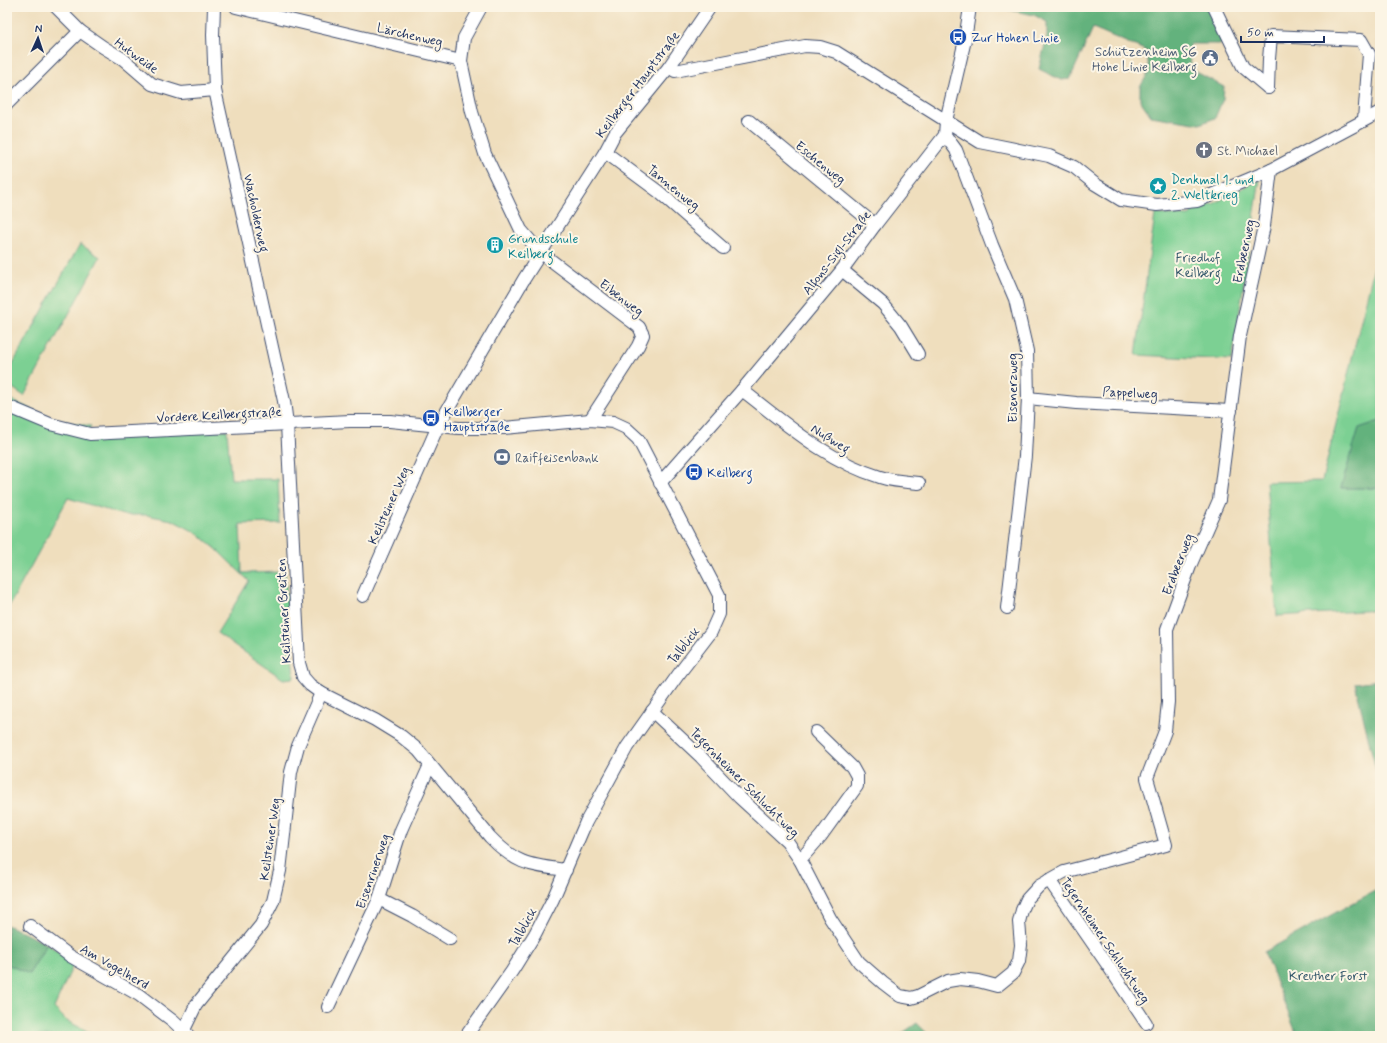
<svg xmlns="http://www.w3.org/2000/svg" width="1387" height="1043" font-family="Mynerve,sans-serif">
<style>
.green{fill:#7bd093;stroke:#4b8078}
.forest{fill:#64b27d;stroke:#40706e}
.lines{fill:none;stroke-linecap:round;stroke-linejoin:round}
.street-casing{stroke:#3b496c;stroke-width:14}
.street{stroke:#fff;stroke-width:12}
.labels{text-anchor:middle;stroke-width:4;stroke-linejoin:round;paint-order:stroke}
.street-label{font-size:13px;fill:#1b2f5e;stroke:#fcf5e5}
.transit-label{font-size:13px;fill:#164399;stroke:#fcf5e5;text-anchor:start}
.service-label{font-size:13px;fill:#4e5e75;stroke:#fcf5e5;text-anchor:end}
.worship-label{font-size:13px;fill:#5b616d;stroke:#fcf5e5;text-anchor:start}
.culture-label{font-size:13px;fill:#0d838f;stroke:#fcf5e5;text-anchor:start}
.park-label{font-size:13px;fill:#33576b;stroke:#fcf5e5}
</style>
<rect width="100%" height="100%" fill="#fcf5e5"/>
<filter id="ink" filterUnits="userSpaceOnUse"><feTurbulence type="fractalNoise" baseFrequency=".025" numOctaves="2"/><feDisplacementMap in="SourceGraphic" scale="8" xChannelSelector="R" yChannelSelector="G"/><feConvolveMatrix kernelMatrix="1 2 1 2 8 2 1 2 1" color-interpolation-filters="sRGB"/></filter>
<filter id="wash" filterUnits="userSpaceOnUse"><feTurbulence type="fractalNoise" baseFrequency=".012" numOctaves="4" result="noise"/><feDisplacementMap in="SourceGraphic" scale="16" xChannelSelector="R" yChannelSelector="G"/><feGaussianBlur stdDeviation="0.9" result="paint"/><feColorMatrix in="noise" values="0 0 0 0 0 0 0 0 0 0 0 0 0 0 0 0 0 1.4 0 .05"/><feComposite in="paint" operator="in"/></filter>
<g filter="url(#wash)">
<rect width="100%" height="100%" fill="#efdebd"/>
<!-- green -->
<g class="green">
<path d="M1260 179 1232 360 1136 355 1155 214 1189 216 1196 206 1213 204Z"/>
<path d="M1380 243V421L1359 428 1341 488H1380V610L1277 616 1266 482 1322 481Z"/>
<path d="M80 244 100 257 24 396 7 384V374Z"/>
<path d="M7 398 55 420 91 426 86 436 227 430 231 479H278L280 523 240 524 242 573 285 572 294 678 283 679 217 633 249 581 215 548 197 533 172 520 146 515H123L68 498 7 610Z"/>
<path d="M47 944 74 963 54 1008 67 1021 97 1036H7V964L29 974Z"/>
</g>
<!-- forest -->
<g class="forest">
<path d="M995 7H1194L1210 9 1223 44H1190L1191 69 1224 87 1223 99 1215 118 1200 124 1151 116 1140 100V87L1149 72 1147 51 1093 28 1070 79 1061 80 1039 69 1047 36V22L1034 15Z"/>
<path d="M1380 421V488H1341L1359 428Z"/>
<path d="M1380 680V787L1355 683Z"/>
<path d="M1380 888V1036H1296L1297 1035 1264 952Z"/>
<path d="M7 925 47 944 29 974 7 964Z"/>
<path d="M917 1023 930 1036H898Z"/>
</g>
</g>
<g filter="url(#ink)">
<g class="lines">
<defs>
<g id="street">
<path d="M56 7 80 31 103 47 123 59 152 84 181 93 215 90"/>
<path d="M214 7 213 35 215 90 284 401 287 424 299 663 303 677 310 685 321 693 375 720 401 736 418 750 490 837C517 865 529 865 566 870"/>
<path d="M236 7 461 61"/>
<path d="M481 7 464 38 461 61 472 112 485 154 521 230 540 252 639 327 643 335 638 346 590 420"/>
<path d="M1214 7 1243 67 1268 88"/>
<path d="M669 67 675 71 805 46 820 47 836 52 980 142 1049 156 1074 167 1095 184 1121 200 1157 205 1197 201 1271 170 1380 112"/>
<path d="M1268 88 1269 59 1271 36 1361 40 1369 54 1364 119"/>
<path d="M7 104 80 31"/>
<path d="M749 121 875 225"/>
<path d="M945 135 956 150 992 245 1015 299 1027 351 1028 398 1025 456 1007 608"/>
<path d="M605 152 659 192 723 248"/>
<path d="M842 270 883 304 901 326 918 354"/>
<path d="M742 390C785 423 827 461 880 477 892 481 906 482 919 483"/>
<path d="M1028 398 1076 403 1231 411"/>
<path d="M7 406 50 424 90 434 350 421H390L459 428H504L590 420 613 422 626 428 638 439 719 595V614L711 632 678 675 627 747 586 822 553 899 535 934 512 971 466 1036"/>
<path d="M660 483 742 390 842 270 875 225 945 135 946 121 965 40 970 7"/>
<path d="M363 596 438 426 524 279 605 152 615 133 669 67 710 7"/>
<path d="M652 711 701 757 739 797 787 841 800 860 830 918 859 962 883 983 900 996 911 998 918 996 948 981 960 979 978 981 997 986 1013 973 1019 961 1021 945 1019 922 1022 910 1027 899 1039 886 1064 872 1166 845 1147 778 1165 731 1168 702 1167 629 1190 566 1219 500 1240 336 1264 226 1271 170"/>
<path d="M800 860 821 836 857 786V776L852 767 816 732"/>
<path d="M1049 880 1107 964 1146 1023"/>
<path d="M379 899 412 916 450 939"/>
<path d="M30 926 70 956 139 995 173 1021 188 1035"/>
<path d="M328 1007 379 899 401 830 430 765"/>
<path d="M181 1036 196 1005 261 925 273 901 280 871 291 772 298 746 321 693"/>
</g>
</defs>
<!-- street casing -->
<use href="#street" class="street-casing"/>
<!-- street -->
<use href="#street" class="street"/>
</g>
</g>
<!-- icons -->
<defs>
<symbol id="bus-disc" viewBox="-11 -11 22 22"><circle r="9.5" fill="#1a4fb4" stroke="#fcf5e5"/><path d="M-5-6H5V4H4V6H2V4H-2V6H-4V4H-5ZM-3.5-4V0h7V-4ZM-3.5 1.2v1.5H-2V1.2ZM2 1.2v1.5H3.5V1.2Z" fill="#fff"/></symbol>
<symbol id="civic-disc" viewBox="-11 -11 22 22"><circle r="9.5" fill="#5c6f8a" stroke="#fcf5e5"/><path d="M-.6-6.5H3V-4.5H.6V-3L4-1V1h2V6H-6V1h2V-1L-.6-3ZM-1.2 2.5V6h2.4V2.5Z" fill="#fff"/></symbol>
<symbol id="church-disc" viewBox="-11 -11 22 22"><circle r="9.5" fill="#6b7280" stroke="#fcf5e5"/><path d="M-1.2-6h2.4v3.5h3.3v2.4h-3.3V6h-2.4V-.1h-3.3v-2.4h3.3Z" fill="#fff"/></symbol>
<symbol id="sight-disc" viewBox="-11 -11 22 22"><circle r="9.5" fill="#0f9aa8" stroke="#fcf5e5"/><path d="M0-6L1.8-2.2L6-1.7L2.9 1.2L3.7 5.4L0 3.3L-3.7 5.4L-2.9 1.2L-6-1.7L-1.8-2.2Z" fill="#fff"/></symbol>
<symbol id="building-disc" viewBox="-11 -11 22 22"><circle r="9.5" fill="#0f9aa8" stroke="#fcf5e5"/><path d="M-4-6H4V6H1V3H-1V6H-4ZM-2.5-4.3h1.7v1.8h-1.7ZM.8-4.3h1.7v1.8H.8ZM-2.5-1h1.7V.8h-1.7ZM.8-1h1.7V.8H.8Z" fill="#fff"/></symbol>
<symbol id="bank-disc" viewBox="-11 -11 22 22"><circle r="9.5" fill="#5c6f8a" stroke="#fcf5e5"/><path d="M-6-4H6V4H-6ZM0-2.3a2.3 2.3 0 1 0 0 4.6a2.3 2.3 0 1 0 0-4.6Z" fill="#fff"/></symbol>
</defs>
<g fill-rule="evenodd">
<use href="#bus-disc" x="948" y="27" width="20" height="20"/>
<use href="#civic-disc" x="1200" y="48" width="20" height="20"/>
<use href="#church-disc" x="1194" y="140" width="20" height="20"/>
<use href="#sight-disc" x="1148" y="176" width="20" height="20"/>
<use href="#building-disc" x="485" y="235" width="20" height="20"/>
<use href="#bus-disc" x="421" y="408" width="20" height="20"/>
<use href="#bank-disc" x="492" y="447" width="20" height="20"/>
<use href="#bus-disc" x="684" y="462" width="20" height="20"/>
</g>
<g class="labels">
<!-- street labels -->
<g class="street-label">
<text transform="translate(410 34) rotate(13)" y="5">Lärchenweg</text>
<text transform="translate(137 55) rotate(36)" y="5">Hutweide</text>
<text transform="translate(637 84) rotate(-53)" y="5">Keilberger Hauptstraße</text>
<text transform="translate(821 162) rotate(39)" y="5">Eschenweg</text>
<text transform="translate(674 187) rotate(39)" y="5">Tannenweg</text>
<text transform="translate(257 213) rotate(78)" y="5">Wacholderweg</text>
<text transform="translate(1243 251) rotate(-78)" y="5">Erdbeerweg</text>
<text transform="translate(836 252) rotate(-52)" y="5">Alfons-Sigl-Straße</text>
<text transform="translate(622 297) rotate(37)" y="5">Eibenweg</text>
<text transform="translate(1012 388) rotate(-90)" y="5">Eisenerzweg</text>
<text transform="translate(1130 392) rotate(3)" y="5">Pappelweg</text>
<text transform="translate(219 414) rotate(-3)" y="5">Vordere Keilbergstraße</text>
<text transform="translate(831 438) rotate(32)" y="5">Nußweg</text>
<text transform="translate(388 505) rotate(-66)" y="5">Keilsteiner Weg</text>
<text transform="translate(1177 564) rotate(-69)" y="5">Erdbeerweg</text>
<text transform="translate(283 611) rotate(-93)" y="5">Keilsteiner Breiten</text>
<text transform="translate(683 645) rotate(-52)" y="5">Talblick</text>
<text transform="translate(745 782) rotate(45)" y="5">Tegernheimer Schluchtweg</text>
<text transform="translate(269 839) rotate(-82)" y="5">Keilsteiner Weg</text>
<text transform="translate(372 871) rotate(-71)" y="5">Eisenrinerweg</text>
<text transform="translate(522 927) rotate(-60)" y="5">Talblick</text>
<text transform="translate(1106 940) rotate(56)" y="5">Tegernheimer Schluchtweg</text>
<text transform="translate(115 966) rotate(30)" y="5">Am Vogelherd</text>
</g>
<!-- transit labels -->
<g class="transit-label">
<text x="971" y="42">Zur Hohen Linie</text>
<text x="444" y="416">Keilberger<tspan x="444" dy="15">Hauptstraße</tspan></text>
<text x="707" y="477">Keilberg</text>
</g>
<!-- service labels -->
<g class="service-label">
<text x="1197" y="56">Schützenheim SG<tspan x="1197" dy="15">Hohe Linie Keilberg</tspan></text>
<text x="515" y="462" text-anchor="start">Raiffeisenbank</text>
</g>
<!-- worship labels -->
<g class="worship-label">
<text x="1217" y="155">St. Michael</text>
</g>
<!-- culture labels -->
<g class="culture-label">
<text x="1171" y="184">Denkmal 1. und<tspan x="1171" dy="15">2. Weltkrieg</tspan></text>
<text x="508" y="243">Grundschule<tspan x="508" dy="15">Keilberg</tspan></text>
</g>
<!-- park labels -->
<g class="park-label">
<text x="1198" y="262">Friedhof<tspan x="1198" dy="15">Keilberg</tspan></text>
<text x="1328" y="980">Kreuther Forst</text>
</g>
</g>
<!-- margin -->
<rect width="1387" height="1043" fill="none" stroke="#fcf5e5" stroke-width="24"/>
<!-- north arrow -->
<g transform="translate(38 38) rotate(3)" stroke="#fcf5e5" stroke-width="3" paint-order="stroke">
<path d="M0-3L7 15L0 10L-7 15Z" fill="#1b2f5e"/>
<text y="-6" font-size="11" font-weight="bold" text-anchor="middle" fill="#1b2f5e">N</text>
</g>
<!-- scale -->
<path d="M1241 36v6h83v-6" fill="none" stroke="#1b2f5e" stroke-width="2"/>
<text x="1247" y="36" font-size="12" fill="#1b2f5e" stroke="#fcf5e5" stroke-width="3" paint-order="stroke">50 m</text>
</svg>
